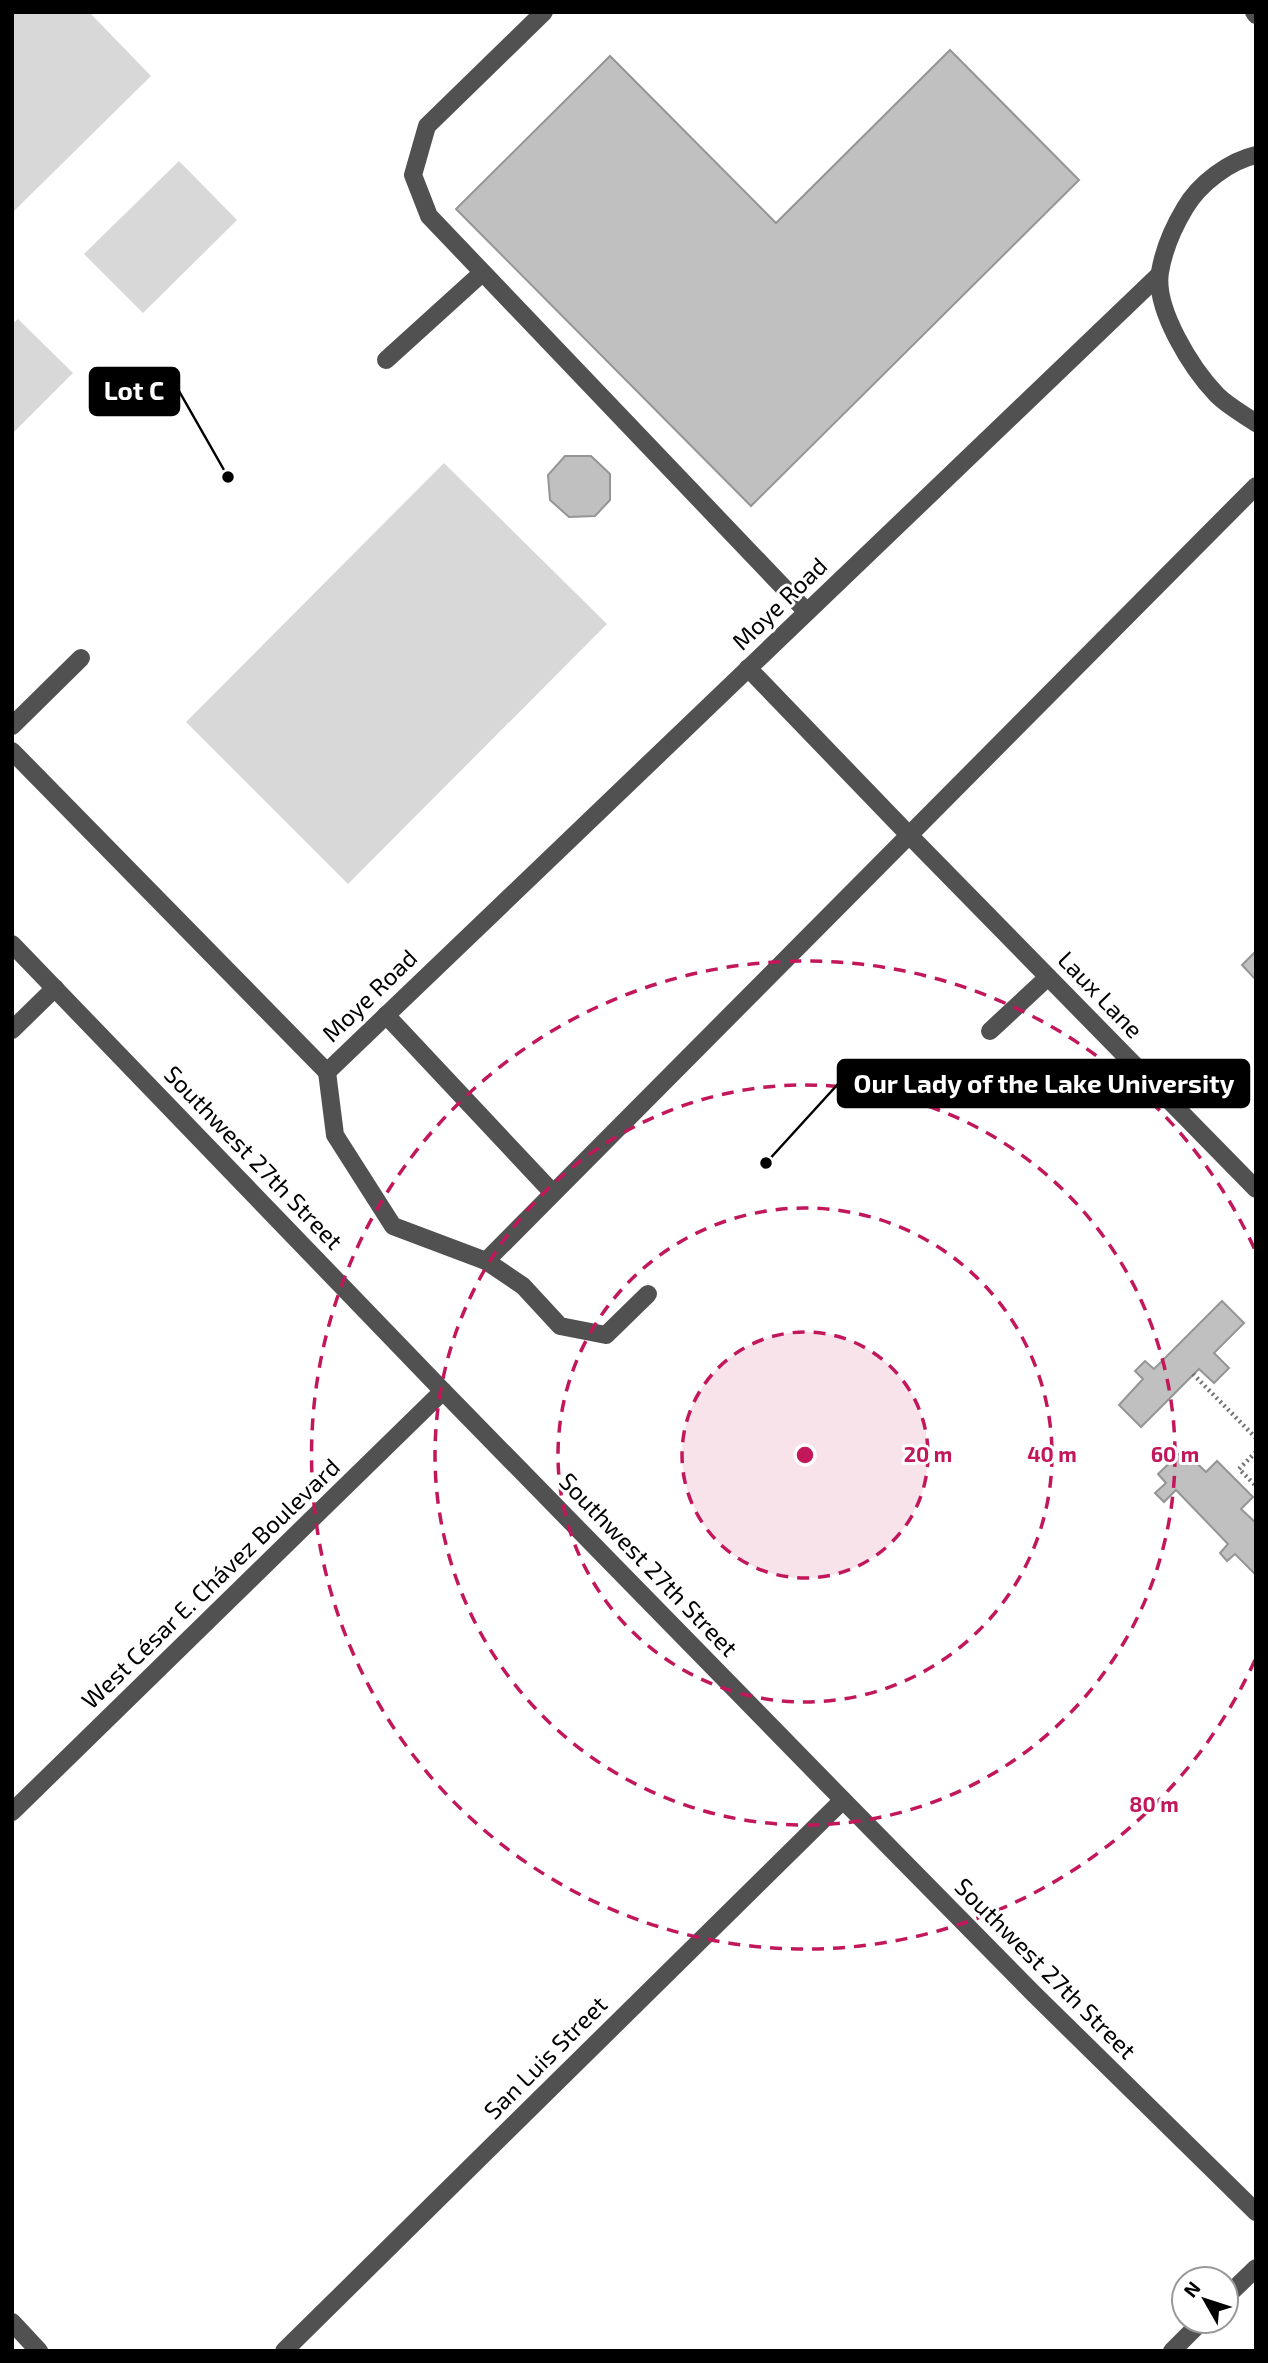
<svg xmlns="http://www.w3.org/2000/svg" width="1268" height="2363" font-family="'Exo 2',sans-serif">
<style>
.green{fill:#d8d8d8}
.building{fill:#c0c0c0;stroke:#959595;stroke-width:2}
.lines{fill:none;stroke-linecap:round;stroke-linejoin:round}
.path{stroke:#737373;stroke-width:4.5;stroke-dasharray:2 3.5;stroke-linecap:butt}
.minor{stroke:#515151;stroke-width:18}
.ring{fill:none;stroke:#c2185b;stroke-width:3.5;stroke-dasharray:12 9}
.labels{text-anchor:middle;stroke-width:6;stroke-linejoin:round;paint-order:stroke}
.street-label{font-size:24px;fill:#000;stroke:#fff}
.centre{fill:#c2185b;stroke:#fff;stroke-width:3.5}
.ring-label{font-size:21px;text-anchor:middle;font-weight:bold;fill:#c2185b;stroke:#fff;stroke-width:6;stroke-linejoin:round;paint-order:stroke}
.leader{fill:none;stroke:#000;stroke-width:2.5}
.callout-dot{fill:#000;stroke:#fff;stroke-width:2.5}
.callout{fill:#000;stroke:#000;stroke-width:2.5}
.callout-label{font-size:26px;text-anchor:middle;font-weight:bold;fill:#fff}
</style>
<rect width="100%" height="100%" fill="#fff"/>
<!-- green -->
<g class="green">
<path d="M12 12H89L151 76 12 213Z"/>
<path d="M179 161 237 220 143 313 84 254Z"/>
<path d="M18 319 73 373 12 434V324Z"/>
<path d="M444 463 607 624 348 884 186 722Z"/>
</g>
<!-- building -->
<g class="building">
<path d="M950 50 1079 180 751 506 456 209 610 56 776 223Z"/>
<path d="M565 456H591L610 474V500L595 516 569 517 550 500 548 475Z"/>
<path d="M1256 951V980L1242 965Z"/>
<path d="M1222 1301 1244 1323 1214 1353 1229 1368 1214 1383 1199 1369 1141 1427 1119 1405 1143 1379 1135 1371 1145 1361 1154 1369Z"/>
<path d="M1183 1450 1206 1472 1217 1461 1253 1497 1241 1509 1256 1523V1575L1235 1554 1227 1561 1220 1553 1228 1544 1176 1490 1164 1502 1155 1493 1166 1483 1158 1474Z"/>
</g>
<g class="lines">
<!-- path -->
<g class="path">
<path d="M1193 1374 1256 1438"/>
<path d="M1256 1452 1239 1469 1256 1486"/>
</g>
<!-- minor -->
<g class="minor">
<path d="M544 12 427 126 413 175 429 216 807 612"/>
<path d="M1254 12 1256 15"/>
<path d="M1256 155C1229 161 1199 184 1185 208 1173 228 1164 248 1160 272 1154 309 1192 369 1217 395 1228 406 1243 414 1256 423"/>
<path d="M386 360 482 273"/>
<path d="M748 668 909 835 1256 1189"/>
<path d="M12 726 81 658"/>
<path d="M12 751 327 1072"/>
<path d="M12 944 443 1391 843 1800 1034 1994 1256 2212"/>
<path d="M386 1015 553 1193"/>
<path d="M12 1030 55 988"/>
<path d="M990 1031 1048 977"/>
<path d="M327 1072 335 1135 393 1226 486 1261 1256 486"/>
<path d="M327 1072 1159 275"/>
<path d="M486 1261 523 1286 560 1326 606 1335 648 1294"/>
<path d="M12 1812 443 1391"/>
<path d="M1226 2297 1256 2268"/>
<path d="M12 2322 39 2351"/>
<path d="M284 2351 843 1800"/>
<path d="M1172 2351 1202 2321"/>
</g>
</g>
<!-- distance rings -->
<circle cx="805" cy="1455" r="123" fill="#c2185b" fill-opacity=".12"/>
<g class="ring">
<circle cx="805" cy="1455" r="123"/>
<circle cx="805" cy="1455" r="247"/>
<circle cx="805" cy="1455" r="370"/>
<path d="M1255 1660A494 494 0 1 1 1255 1250"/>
</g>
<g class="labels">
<!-- street labels -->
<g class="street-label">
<text transform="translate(780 604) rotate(-44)" y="8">Moye Road</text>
<text transform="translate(1100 995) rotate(46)" y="8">Laux Lane</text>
<text transform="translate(370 996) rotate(-44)" y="8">Moye Road</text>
<text transform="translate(253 1158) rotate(46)" y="8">Southwest 27th Street</text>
<text transform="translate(648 1565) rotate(46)" y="8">Southwest 27th Street</text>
<text transform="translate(211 1584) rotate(-44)" y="8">West César E. Chávez Boulevard</text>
<text transform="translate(1045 1969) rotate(45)" y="8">Southwest 27th Street</text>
<text transform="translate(546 2058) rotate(-45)" y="8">San Luis Street</text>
</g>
</g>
<circle cx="805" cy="1455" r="10" class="centre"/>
<g class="ring-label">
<text x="928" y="1462">20 m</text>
<text x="1052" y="1462">40 m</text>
<text x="1175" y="1462">60 m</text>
<text x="1154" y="1812">80 m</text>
</g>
<!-- callouts -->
<path class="leader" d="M228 477L179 391M766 1163L838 1084"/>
<g class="callout-dot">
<circle cx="228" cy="477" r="7"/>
<circle cx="766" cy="1163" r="7"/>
</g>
<g class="callout">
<rect x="90" y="368" width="89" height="47" rx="7"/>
<rect x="838" y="1060" width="411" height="47" rx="7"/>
</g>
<g class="callout-label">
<text x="134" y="400">Lot C</text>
<text x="1044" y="1093">Our Lady of the Lake University</text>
</g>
<!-- border -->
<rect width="1268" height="2363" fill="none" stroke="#000000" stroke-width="28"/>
<!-- north arrow -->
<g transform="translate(1205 2300) rotate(309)"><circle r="33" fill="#ffffff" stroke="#999999" stroke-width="2"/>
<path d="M0-5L12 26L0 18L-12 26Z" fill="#000000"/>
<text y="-10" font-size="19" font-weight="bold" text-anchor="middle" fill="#000000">N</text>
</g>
</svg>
